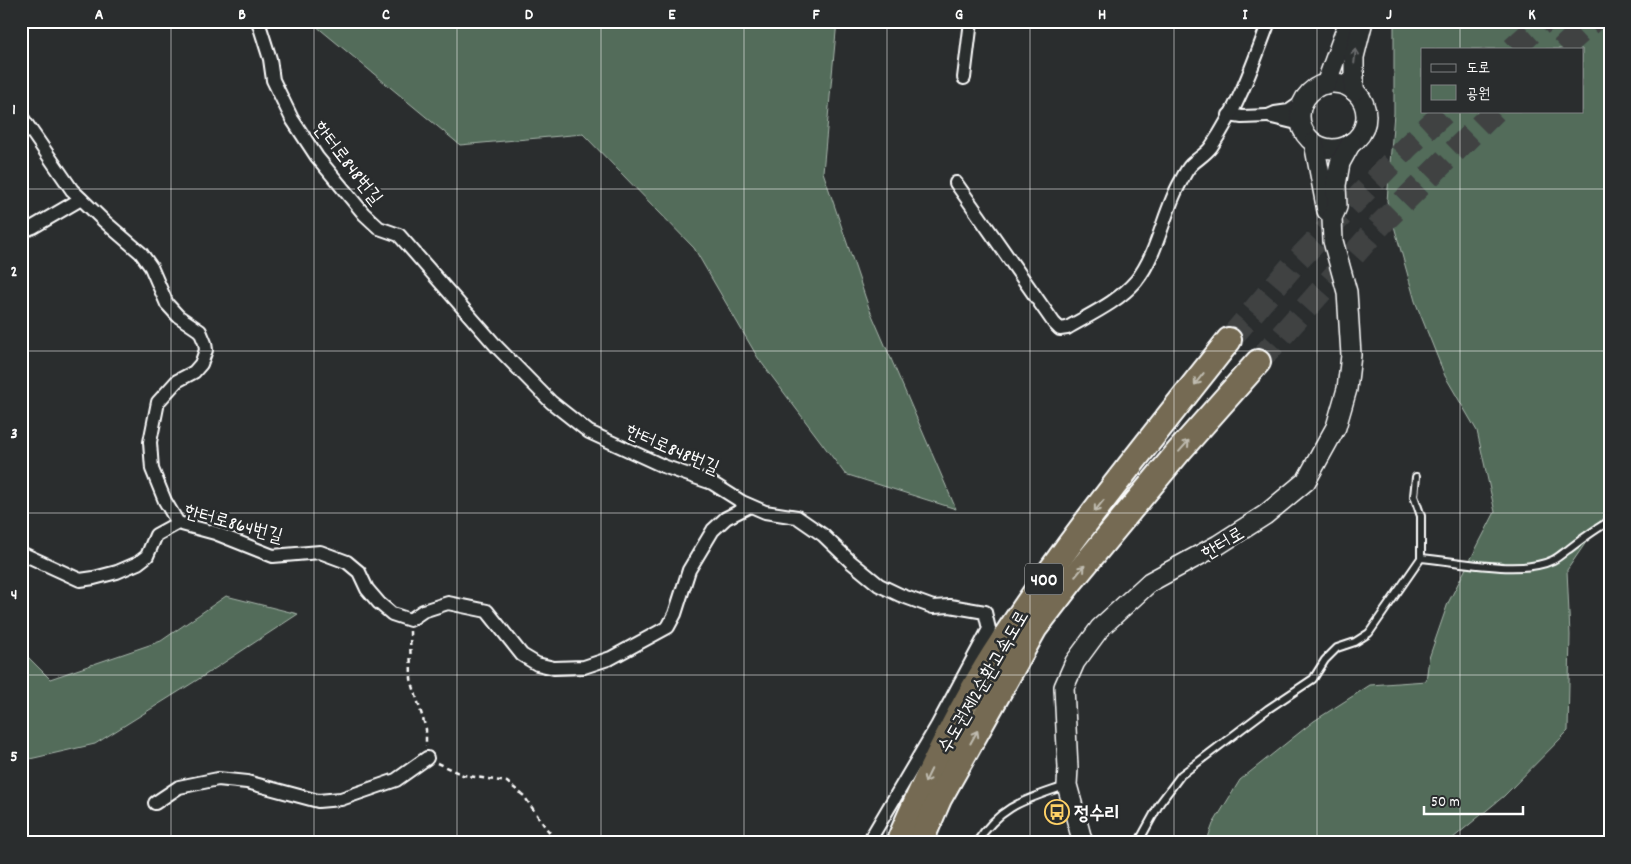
<svg xmlns="http://www.w3.org/2000/svg" width="1631" height="864" font-family="Dekko,'Poor Story',sans-serif">
<style>
.green{fill:#526c5a;stroke:#a8b6ac;fill-rule:evenodd}
.lines{fill:none;stroke-linecap:round;stroke-linejoin:round}
.motorway-tunnel{stroke:#3f4243;stroke-width:24;stroke-dasharray:24 12;stroke-linecap:butt}
.service-casing{stroke:#fff;stroke-width:10}
.minor-casing{stroke:#fff;stroke-width:16}
.secondary-casing{stroke:#fff;stroke-width:22}
.motorway-casing{stroke:#fff;stroke-width:28}
.path{stroke:#fff;stroke-width:2.5;stroke-dasharray:5 4;stroke-linecap:butt}
.service{stroke:#2a2d2e;stroke-width:6}
.minor{stroke:#2a2d2e;stroke-width:12}
.secondary{stroke:#2a2d2e;stroke-width:19}
.motorway{stroke:#746b52;stroke-width:24}
.oneway{stroke:#6a6c6d}
.oneway2{stroke:#c0bcb1}
.grid{fill:none;stroke:#fff;stroke-width:1;stroke-opacity:0.55}
.labels{text-anchor:middle;stroke-width:5;stroke-linejoin:round;paint-order:stroke}
.shield{fill:#2a2d2e;stroke:#bfc0c0;stroke-width:1}
.shield-label{font-size:18px;font-weight:bold;fill:#fff}
.street-label{font-size:19px;fill:#fff;stroke:#2a2d2e}
.poi-label{font-size:19px;font-weight:bold;fill:#fff;stroke:#2a2d2e;text-anchor:start}
.neatline{fill:none;stroke:#fff;stroke-width:2}
.grid-label{font-size:16px;text-anchor:middle;font-weight:bold;fill:#fff}
</style>
<rect width="100%" height="100%" fill="#2a2d2e"/>
<filter id="ink" filterUnits="userSpaceOnUse"><feTurbulence type="fractalNoise" baseFrequency=".02" numOctaves="2"/><feDisplacementMap in="SourceGraphic" scale="10" xChannelSelector="R" yChannelSelector="G"/><feConvolveMatrix kernelMatrix="1 2 1 2 8 2 1 2 1" color-interpolation-filters="sRGB"/></filter>
<g filter="url(#ink)">
<!-- green -->
<g class="green">
<path d="M310 21H837L823 172 869 308 956 509 845 474 758 358 694 248 583 134 460 145Z"/>
<path d="M1394 21H1610V507L1567 570 1570 635 1568 731 1504 796 1447 843H1206L1213 824 1240 780 1314 721 1370 685 1426 681 1429 658 1448 603 1495 512 1477 431 1445 376 1415 301 1387 201 1394 113ZM1422 49H1582V111H1422Z"/>
<path d="M226 596 298 614 202 677 95 744 21 761V650L50 679 161 641Z"/>
</g>
<g class="lines">
<!-- motorway-tunnel -->
<g class="motorway-tunnel">
<path d="M1513 49 1544 21"/>
<path d="M1562 49 1592 21"/>
<path d="M1229 340 1293 265 1408 146 1446 111"/>
<path d="M1258 362 1380 225 1495 111"/>
</g>
<defs>
<g id="service">
<path d="M1421 558C1457 561 1521 576 1553 560 1559 557 1564 552 1569 549 1582 539 1595 529 1610 521"/>
<path d="M976 843C1001 805 1025 800 1065 786"/>
<path d="M1138 843 1160 803 1181 775 1268 709 1313 679 1325 660 1337 648 1355 642 1369 633 1421 558V516L1414 496 1416 477"/>
</g>
<g id="minor">
<path d="M258 21 270 59 273 80 292 119 317 157 364 214 379 228 399 235 497 347 551 402 589 432 663 466 712 483 742 502 765 512 797 517 823 535 851 562 879 585 900 595 933 607 950 606 985 612 989 629 937 726 868 843"/>
<path d="M964 78 971 21"/>
<path d="M1229 115 1242 117 1268 116"/>
<path d="M21 116 72 190 104 221 141 253 151 267 167 304 178 316 200 331 205 343 206 350 201 364 194 372 177 381 158 402 150 442 152 469 165 501 178 523"/>
<path d="M1301 124 1268 116 1275 113 1289 111 1305 100"/>
<path d="M956 183 1054 323 1060 329 1067 328C1091 314 1118 302 1136 281 1159 252 1163 212 1181 181 1184 175 1187 169 1191 165 1198 158 1205 155 1211 147 1236 111 1252 68 1267 27V21"/>
<path d="M21 232 33 227 81 199"/>
<path d="M21 553 80 580 94 578 117 572 138 563 147 556 156 535 178 523 215 533 273 556 320 552 347 562 359 572 367 589 379 603 392 614 410 620 423 611 448 603 487 611 522 655 537 664 554 668 584 667 611 658 668 627 675 614 689 570 713 530 726 518 750 506"/>
<path d="M155 803 179 787 218 779 247 782 318 801 341 799 396 780 427 758"/>
</g>
<g id="secondary">
<circle cx="1333" cy="116" r="33"/>
<path d="M1326 84 1349 21"/>
<path d="M1354 91V57L1363 21"/>
<path d="M1314 143 1327 211"/>
<path d="M1084 843 1081 836 1067 785 1068 768 1064 687 1075 662 1100 628 1150 582 1218 545 1265 515 1306 481 1336 427 1347 389 1351 355 1347 292 1333 241 1332 218 1337 207 1336 185 1340 163 1351 143"/>
</g>
<g id="motorway">
<path d="M898 843C926 778 956 714 994 654 1064 544 1148 443 1229 340"/>
<path d="M920 843 939 799 1035 628 1072 580 1180 450 1258 362"/>
</g>
</defs>
<!-- service casing -->
<use href="#service" class="service-casing"/>
<!-- minor casing -->
<use href="#minor" class="minor-casing"/>
<!-- secondary casing -->
<use href="#secondary" class="secondary-casing"/>
<!-- motorway casing -->
<use href="#motorway" class="motorway-casing"/>
<!-- path -->
<g class="path">
<path d="M410 631 411 679 426 729V746"/>
<path d="M437 763 463 775 507 782 524 796 546 828 559 843"/>
</g>
<!-- service -->
<use href="#service" class="service"/>
<!-- minor -->
<use href="#minor" class="minor"/>
<!-- secondary -->
<use href="#secondary" class="secondary"/>
<!-- motorway -->
<use href="#motorway" class="motorway"/>
</g>
<!-- one-way arrows -->
<defs><path id="oneway-shaft" d="M-6 0H5M1.5-3L5.5 0L1.5 3" fill="none" stroke-width="1.6" stroke-linecap="round" stroke-linejoin="round" transform="scale(1.25)"/></defs>
<use class="oneway" href="#oneway-shaft" transform="translate(1355 56) rotate(-84)"/>
<g class="oneway2">
<use href="#oneway-shaft" transform="translate(1199 379) rotate(128)"/>
<use href="#oneway-shaft" transform="translate(1184 446) rotate(-49)"/>
<use href="#oneway-shaft" transform="translate(1099 506) rotate(128)"/>
<use href="#oneway-shaft" transform="translate(1080 571) rotate(-50)"/>
<use href="#oneway-shaft" transform="translate(974 737) rotate(-61)"/>
<use href="#oneway-shaft" transform="translate(928 776) rotate(116)"/>
</g>
</g>
<!-- grid -->
<path class="grid" d="M171 21V843M314 21V843M457 21V843M601 21V843M744 21V843M887 21V843M1030 21V843M1174 21V843M1317 21V843M1460 21V49M1460 111V843M21 189H1610M21 351H1610M21 513H1610M21 675H1610"/>
<!-- icons -->
<defs>
<symbol id="bus-ring" viewBox="-11 -11 22 22"><circle r="9.5" fill="#2a2d2e" stroke="#ffd166" stroke-width="1.5"/><path d="M-5-6H5V4H4V6H2V4H-2V6H-4V4H-5ZM-3.5-4V0h7V-4ZM-3.5 1.2v1.5H-2V1.2ZM2 1.2v1.5H3.5V1.2Z" fill="#ffd166"/></symbol>
</defs>
<g fill-rule="evenodd">
<use href="#bus-ring" x="1043" y="798" width="28" height="28"/>
</g>
<g class="labels">
<!-- shield labels -->
<rect class="shield" x="1025" y="563.5" width="38" height="31" rx="4"/>
<g class="shield-label">
<text x="1044" y="585">400</text>
</g>
<!-- street labels -->
<g class="street-label">
<text transform="translate(349 162) rotate(52)" y="7">한터로848번길</text>
<text transform="translate(673 448) rotate(23)" y="7">한터로848번길</text>
<text transform="translate(234 522) rotate(15)" y="7">한터로864번길</text>
<text transform="translate(1222 542) rotate(-31)" y="7">한터로</text>
<text transform="translate(982 681) rotate(-60)" y="7">수도권제2순환고속도로</text>
</g>
<!-- poi labels -->
<g class="poi-label">
<text x="1074" y="819">정수리</text>
</g>
</g>
<!-- margin -->
<rect width="1631" height="864" fill="none" stroke="#2a2d2e" stroke-width="55"/>
<!-- legend -->
<rect x="1421" y="48" width="162" height="65" fill="#2a2d2e" stroke="#7f8182"/>
<rect x="1431" y="64" width="25" height="8" fill="#2a2d2e" stroke="#7f8182"/>
<text x="1466" y="72" font-size="15" fill="#ffffff">도로</text>
<rect x="1431" y="85" width="25" height="15" fill="#526c5a" stroke="#7f8182"/>
<text x="1466" y="98" font-size="15" fill="#ffffff">공원</text>
<!-- scale -->
<path d="M1424 806v8h99v-8" fill="none" stroke="#ffffff" stroke-width="2.5"/>
<text x="1431" y="806" font-size="15" fill="#ffffff" stroke="#2a2d2e" stroke-width="4" paint-order="stroke">50 m</text>
<rect x="28" y="28" width="1576" height="808" class="neatline"/>
<g class="grid-label">
<text x="99" y="19">A</text>
<text x="242" y="19">B</text>
<text x="386" y="19">C</text>
<text x="529" y="19">D</text>
<text x="672" y="19">E</text>
<text x="816" y="19">F</text>
<text x="959" y="19">G</text>
<text x="1102" y="19">H</text>
<text x="1245" y="19">I</text>
<text x="1389" y="19">J</text>
<text x="1532" y="19">K</text>
<text x="14" y="114">1</text>
<text x="14" y="276">2</text>
<text x="14" y="438">3</text>
<text x="14" y="599">4</text>
<text x="14" y="761">5</text>
</g>
</svg>
